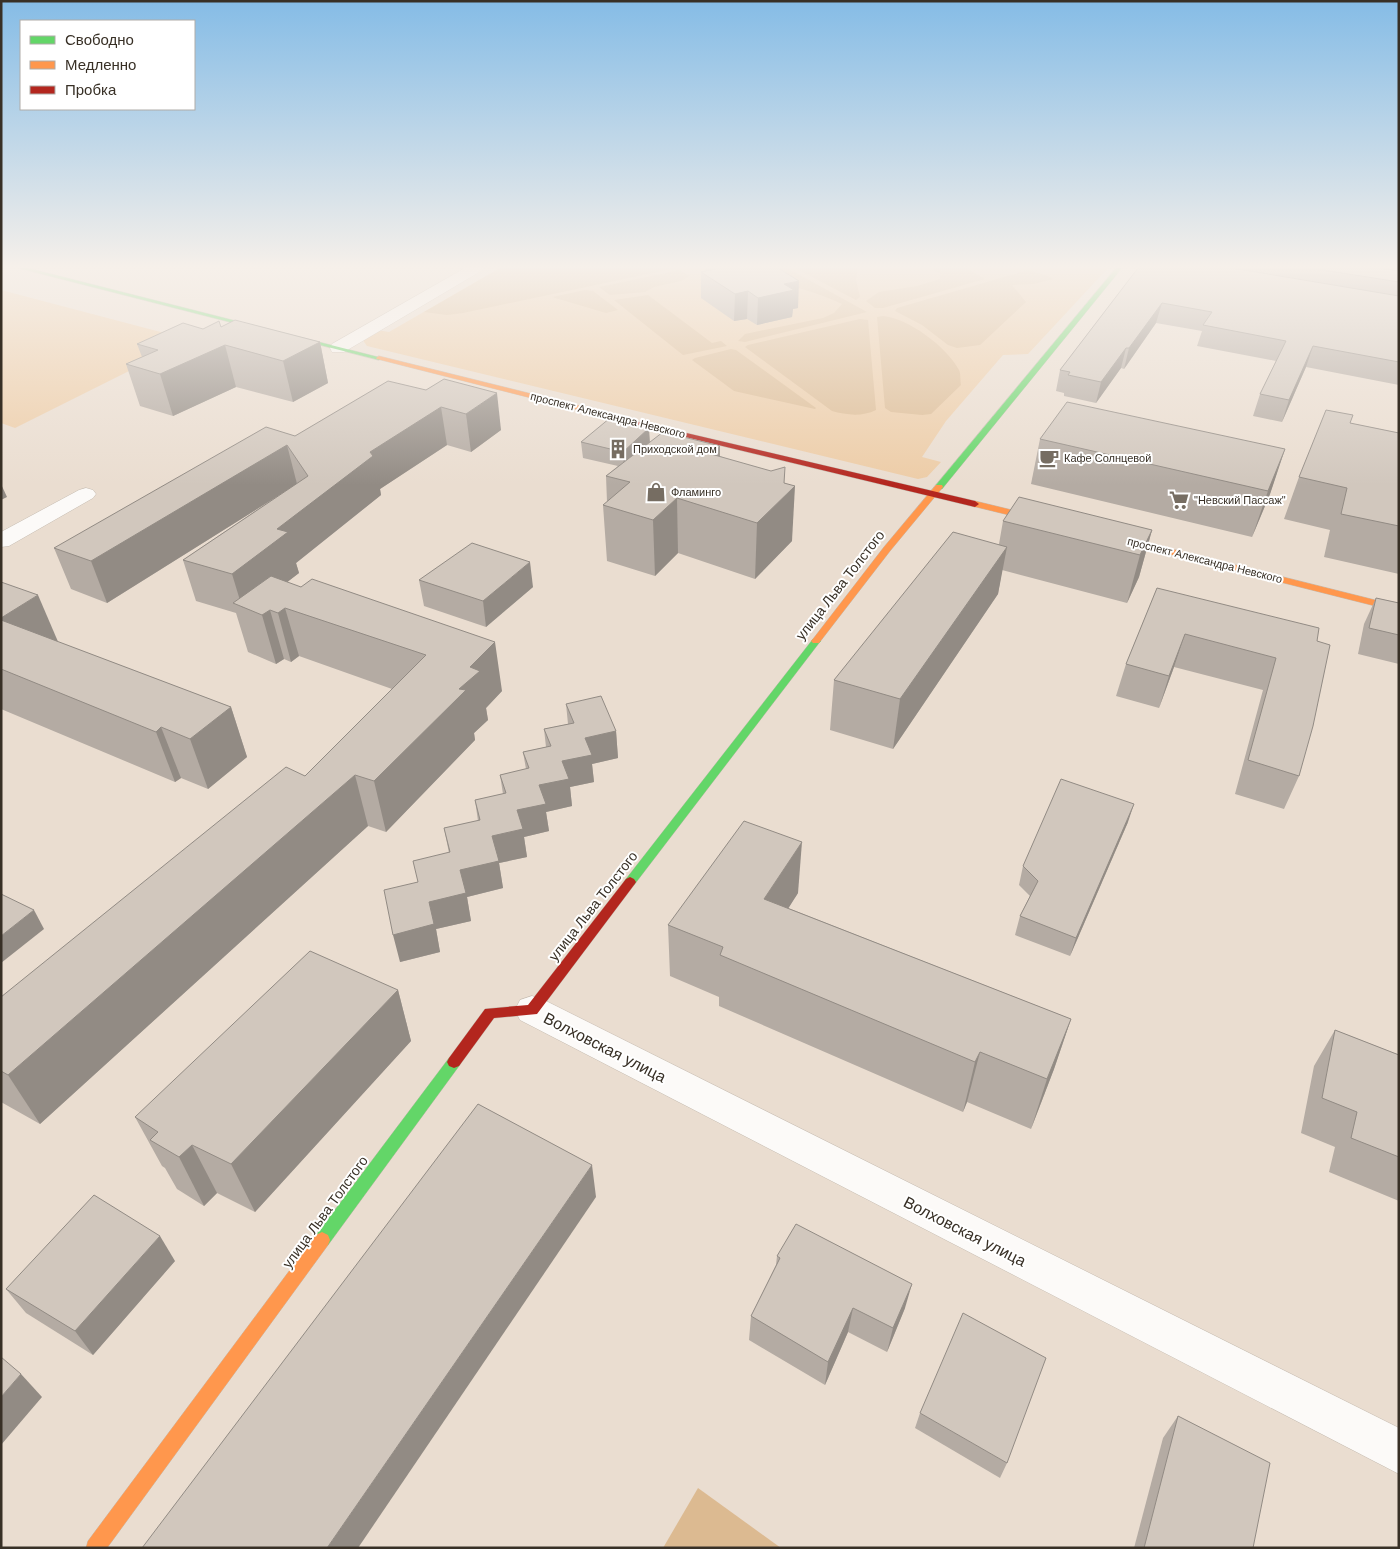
<svg xmlns="http://www.w3.org/2000/svg" width="1400" height="1549" font-family="Arial,sans-serif">
<style>
.green{fill:#edcca6}
.forest{fill:#dcba91}
.lines{fill:none;stroke-linecap:round;stroke-linejoin:round}
.street-casing{stroke:#c5bbb0;stroke-width:1}
.fast-casing{stroke:#c5bbb0;stroke-width:1}
.slow-casing{stroke:#c5bbb0;stroke-width:1}
.jam-casing{stroke:#c5bbb0;stroke-width:1}
.street{fill:#fcfaf8;fill-rule:evenodd}
.fast{fill:#63d668;fill-rule:evenodd}
.slow{fill:#ff974d;fill-rule:evenodd}
.jam{fill:#b3261e;fill-rule:evenodd}
.wall{fill:#b4aba3}
.shaded-wall{fill:#928b84}
.building{fill:#d1c7bd;stroke:#928b84}
.labels{text-anchor:middle;stroke-width:4;stroke-linejoin:round;paint-order:stroke}
.far-street-label{font-size:11px;fill:#383026;stroke:#fff}
.far-poi-label{font-size:11px;fill:#383026;stroke:#fff;text-anchor:start}
.street-label{font-size:14px;fill:#383026;stroke:#fff}
.near-street-label{font-size:16px;fill:#383026;stroke:#fff}
</style>
<rect width="100%" height="100%" fill="#eaddd0"/>
<!-- green -->
<g class="green">
<path d="M500 268H1108L1028 354 1003 355 946 421 922 457 941 462 927 477 918 479 367 346 362 339 377 330 389 332Z"/>
<path d="M1 290 191 340 15 428 1 423Z"/>
</g>
<!-- forest -->
<g class="forest">
<path d="M500 268H676L463 313 447 315 424 312Z"/>
<path d="M708 268H787L867 312 745 342 738 341 745 334 823 318 834 313 842 304C801 284 752 278 708 268Z"/>
<path d="M795 268H858L856 280 860 297 856 300Z"/>
<path d="M935 268H966L985 279 883 308H875L866 301 879 292 917 286 940 279V273L932 270Z"/>
<path d="M680 270 689 276 681 281 654 287 645 292 610 295 599 287Z"/>
<path d="M1028 270 1048 276 1053 279 1034 284 1012 285 1026 302 980 345 957 348 948 345 922 325 895 311 897 308Z"/>
<path d="M585 290 593 291 618 310 606 313 552 297Z"/>
<path d="M648 295 712 343 721 341 727 346 683 355 614 300Z"/>
<path d="M883 316C908 318 947 347 959 370 961 374 960 380 961 385L931 414 922 415 891 412 885 408 877 317Z"/>
<path d="M860 319 868 320 876 410C862 417 846 415 832 411L745 347 748 345Z"/>
<path d="M731 349 736 350 816 408 815 409 734 391 692 360 695 358Z"/>
<path d="M698 1488 781 1548H663Z"/>
</g>
<g class="lines">
<defs>
<g id="street">
<path d="M465 268H483L481 271 344 352H332L330 348 332 344Z"/>
<path d="M86 488 93 490 96 494 93 498 9 546 1 547V532L79 490Z"/>
<path d="M532 996 544 1000 1399 1428V1474L520 1020 515 1010 520 1000Z"/>
</g>
<g id="fast">
<path d="M18 268H28L382 358 379 360Z"/>
<path d="M1116 268H1122L942 489H936V485Z"/>
<path d="M816 638 819 639 821 641 819 643 634 885H626L624 882 626 879 813 639Z"/>
<path d="M454 1056 459 1058 461 1062 459 1066 328 1245 322 1248 316 1245 314 1240 316 1235 449 1058Z"/>
</g>
<g id="slow">
<path d="M379 356 637 420 638 422 634 424 377 359 376 358Z"/>
<path d="M936 485H942L943 487 890 551 819 643H813L811 641 813 639 884 547Z"/>
<path d="M975 501 1049 519 1050 521 1046 524 972 506 971 504Z"/>
<path d="M1112 534 1399 606V612L1109 539V535Z"/>
<path d="M322 1232 328 1235 330 1240 328 1245 107 1548H86L88 1541 316 1235Z"/>
</g>
<g id="jam">
<path d="M631 420 975 501 979 504 975 507 631 424Z"/>
<path d="M630 877 634 879 636 882 634 885 537 1014 494 1018 459 1066 454 1068 449 1066 447 1062 449 1058 485 1009 528 1005 626 879Z"/>
</g>
</defs>
<!-- street casing -->
<use href="#street" class="street-casing"/>
<!-- fast casing -->
<use href="#fast" class="fast-casing"/>
<!-- slow casing -->
<use href="#slow" class="slow-casing"/>
<!-- jam casing -->
<use href="#jam" class="jam-casing"/>
<!-- street -->
<use href="#street" class="street"/>
<!-- fast -->
<use href="#fast" class="fast"/>
<!-- slow -->
<use href="#slow" class="slow"/>
<!-- jam -->
<use href="#jam" class="jam"/>
</g>
<!-- wall -->
<g class="wall">
<path d="M705 268H778L798 308 793 309 792 317 757 325 747 319 734 321 701 298V272L705 271Z"/>
<path d="M1138 268H1379L1399 271V385L1306 367 1282 422 1253 416 1260 394 1276 361 1197 346 1202 331 1156 323 1124 369 1121 368 1096 403 1064 396V393L1056 391 1060 370Z"/>
<path d="M221 327 320 342 328 383 293 402 236 387 173 416 140 406 126 364 142 357 137 344 203 329Z"/>
<path d="M426 390 501 430 471 452 447 445 380 489 381 495 296 563 299 573 287 582 502 691 486 708 488 720 474 733 475 740 386 832 368 826 40 1124 1 1102V997L305 776 392 689 299 656 291 662 284 659 276 664 248 652 236 613 196 601 183 560 273 499 107 603 71 589 54 548 295 436Z"/>
<path d="M1350 423 1399 433V574L1324 557 1330 530 1284 519 1299 477Z"/>
<path d="M649 428V442L720 446V456L784 483 792 541 755 579 678 553 655 576 607 561 603 505 607 502 606 476 618 466 583 458 581 442Z"/>
<path d="M1040 439 1285 449 1270 494 1252 537 1031 484Z"/>
<path d="M1003 521 1152 530 1139 577 1127 603 1002 570 998 594 893 749 830 730 834 680 999 544Z"/>
<path d="M419 580 533 587 486 627 424 606Z"/>
<path d="M1 582 58 642 231 707 247 757 208 789 181 778 175 782 1 709Z"/>
<path d="M1157 588 1317 641 1299 776 1284 809 1235 794 1263 690 1174 667 1159 708 1116 696 1126 664Z"/>
<path d="M1376 598 1399 603V664L1358 654 1364 624Z"/>
<path d="M566 704 616 731 618 758 592 764 594 782 570 787 572 806 546 812 549 831 524 837 527 857 499 863 503 888 467 897 471 921 436 929 440 952 400 962 418 882 449 853 444 828 478 821 475 800 503 794 500 775 526 769 523 752 546 747 544 729 568 724Z"/>
<path d="M1128 822 1070 956 1015 935 1020 916 1030 896 1019 885 1023 866Z"/>
<path d="M798 893 788 908 1071 1019 1054 1069 1031 1129 967 1102 963 1112 719 1006V997L670 976 668 925Z"/>
<path d="M398 990 411 1041 255 1212 217 1193 204 1206 177 1189 165 1168 162 1166 135 1117Z"/>
<path d="M1335 1030 1399 1055V1201L1329 1172 1335 1147 1301 1133 1314 1066Z"/>
<path d="M777 1256 905 1308 887 1352 848 1332 825 1385 749 1340 751 1316 776 1265Z"/>
<path d="M175 1261 93 1355 26 1313 6 1289Z"/>
<path d="M920 1413 1007 1463 1000 1478 915 1428Z"/>
<path d="M1178 1416 1253 1548H1134L1163 1438Z"/>
</g>
<!-- shaded-wall -->
<g class="shaded-wall">
<path d="M799 281 798 308 793 309 792 317 757 325 758 298 784 284Z"/>
<path d="M748 291 747 319 734 321 735 294Z"/>
<path d="M1162 303 1156 323 1124 369 1129 348Z"/>
<path d="M320 342 328 383 293 402 283 361Z"/>
<path d="M225 345 236 387 173 416 160 374Z"/>
<path d="M1313 346 1306 367 1282 422 1289 400Z"/>
<path d="M1126 348 1121 368 1096 403 1101 382Z"/>
<path d="M497 393 501 430 471 452 466 414Z"/>
<path d="M441 407 447 445 380 489 381 495 296 563 299 573 251 610 242 607 232 574 277 529 370 452Z"/>
<path d="M649 428 650 443 624 468 623 452Z"/>
<path d="M287 445 297 484 107 603 91 561Z"/>
<path d="M720 446 719 500 711 454Z"/>
<path d="M1285 449 1270 494 1252 537 1268 491Z"/>
<path d="M1 484 7 497 1 500Z"/>
<path d="M795 486 792 541 755 579 757 523Z"/>
<path d="M677 498 678 553 655 576 653 520Z"/>
<path d="M1152 530 1139 577 1127 603 1140 555Z"/>
<path d="M1007 547 998 594 893 749 900 699Z"/>
<path d="M530 562 533 587 486 627 483 601Z"/>
<path d="M38 595 59 644 1 625V618Z"/>
<path d="M285 608 299 656 291 662 278 613Z"/>
<path d="M270 610 284 659 276 664 262 615Z"/>
<path d="M1185 634 1174 667 1159 708 1169 676Z"/>
<path d="M495 642 502 691 486 708 488 720 474 733 475 740 386 832 374 781 459 689 470 667Z"/>
<path d="M231 707 247 757 208 789 190 739Z"/>
<path d="M161 727 181 778 175 782 156 732Z"/>
<path d="M616 731 618 758 592 764 594 782 570 787 572 806 546 812 549 831 524 837 527 857 499 863 503 888 467 897 471 921 436 929 440 952 400 962 393 935 429 902 517 810 539 785 585 738Z"/>
<path d="M355 775 368 826 40 1124 8 1075Z"/>
<path d="M1134 804 1128 822 1070 956 1076 938Z"/>
<path d="M802 842 798 893 762 950 764 899Z"/>
<path d="M34 910 44 929 1 963V936Z"/>
<path d="M398 990 411 1041 255 1212 231 1164Z"/>
<path d="M1071 1019 1054 1069 1031 1129 1047 1079Z"/>
<path d="M980 1052 967 1102 963 1112 975 1062Z"/>
<path d="M192 1145 217 1193 204 1206 179 1157Z"/>
<path d="M592 1165 596 1197 358 1548H327Z"/>
<path d="M160 1236 175 1261 93 1355 75 1331Z"/>
<path d="M912 1284 905 1308 887 1352 893 1328Z"/>
<path d="M853 1308 848 1332 825 1385 828 1362Z"/>
<path d="M21 1374 42 1397 1 1445V1397Z"/>
</g>
<!-- building -->
<g class="building">
<path d="M715 268H778L799 281 784 284 794 290 758 298 748 291 735 294 701 272 716 269Z"/>
<path d="M1138 268H1232L1399 296V362L1313 346 1289 400 1260 394 1286 341 1203 325 1212 312 1162 303 1129 348H1126L1101 382 1068 375 1070 372 1060 370Z"/>
<path d="M1310 268H1379L1399 271V282Z"/>
<path d="M235 320 320 342 283 361 225 345 160 374 126 364 158 350 137 344 183 323 203 329 219 321 221 327Z"/>
<path d="M444 379 497 393 466 414 441 407 370 452 373 456 277 529 288 532 232 574 183 560 308 476 287 445 91 561 54 548 266 427 295 436 388 381 426 390Z"/>
<path d="M1067 402 1285 449 1268 491 1040 439Z"/>
<path d="M1326 410 1353 415 1350 423 1399 433V526L1341 514 1347 488 1299 477Z"/>
<path d="M610 418 649 428 623 452 581 442Z"/>
<path d="M663 432 720 446 711 454 771 471 785 467 784 483 795 486 757 523 677 498 653 520 603 505 630 482 606 476Z"/>
<path d="M1019 497 1152 530 1140 555 1003 521Z"/>
<path d="M953 532 1007 547 900 699 834 680Z"/>
<path d="M472 543 530 562 483 601 419 580Z"/>
<path d="M271 576 301 587 312 579 495 642 470 667 480 671 459 689 466 690 374 781 355 775 8 1075 1 1071V997L286 767 305 776 426 655 285 608 278 613 270 610 262 615 233 603Z"/>
<path d="M1 582 38 595 1 618Z"/>
<path d="M1157 588 1319 628 1317 641 1330 645 1313 726 1299 776 1248 760 1276 658 1185 634 1169 676 1126 664Z"/>
<path d="M1376 598 1399 603V635L1369 628Z"/>
<path d="M1 620 231 707 190 739 161 727 156 732 1 669Z"/>
<path d="M601 696 616 731 585 738 592 755 562 761 569 779 539 785 546 804 517 810 523 829 492 836 499 861 460 870 466 893 429 902 434 924 393 935 384 890 418 882 413 861 450 852 444 828 480 820 475 800 506 793 500 775 529 768 523 752 551 746 544 729 574 723 566 704Z"/>
<path d="M1061 779 1134 804 1076 938 1020 916 1038 881 1023 866Z"/>
<path d="M744 821 802 842 764 899 1071 1019 1047 1079 980 1052 975 1062 720 955 723 947 668 925Z"/>
<path d="M1 894 34 910 1 936Z"/>
<path d="M310 951 398 990 231 1164 192 1145 179 1157 150 1140 158 1132 135 1117Z"/>
<path d="M1335 1030 1399 1055V1157L1351 1138 1357 1112 1322 1098Z"/>
<path d="M478 1104 592 1165 327 1548H142Z"/>
<path d="M94 1195 160 1236 75 1331 6 1289Z"/>
<path d="M796 1224 912 1284 893 1328 853 1308 828 1362 751 1316 780 1258 777 1256Z"/>
<path d="M963 1313 1046 1358 1007 1463 920 1413Z"/>
<path d="M1 1357 21 1374 1 1397Z"/>
<path d="M1178 1416 1270 1463 1253 1548H1144Z"/>
</g>
<!-- sky -->
<linearGradient id="sky" x2="0" y2="1"><stop stop-color="#85bce6"/><stop offset="0.55" stop-color="#f6f0ea"/><stop offset="1" stop-color="#f6f0ea" stop-opacity="0"/></linearGradient>
<rect width="1400" height="485" fill="url(#sky)"/>
<!-- icons -->
<defs>
<symbol id="building-bare" viewBox="-9 -9 18 18"><path d="M-4-6H4V6H1V3H-1V6H-4ZM-2.5-4.3h1.7v1.8h-1.7ZM.8-4.3h1.7v1.8H.8ZM-2.5-1h1.7V.8h-1.7ZM.8-1h1.7V.8H.8Z" fill="#766d62" stroke="#fff" stroke-width="2.5" paint-order="stroke"/></symbol>
<symbol id="cafe-bare" viewBox="-9 -9 18 18"><path d="M-5.5-4.5H6V0H3Q3 3.5 0 3.5H-2.5Q-5.5 3.5-5.5 0ZM3-3.2v2h1.7v-2ZM-6 4.5H4V6H-6Z" fill="#766d62" stroke="#fff" stroke-width="2.5" paint-order="stroke"/></symbol>
<symbol id="shop-bare" viewBox="-9 -9 18 18"><path d="M-5-2.5h2.3a2.7 3.5 0 0 1 5.4 0H5L5.5 6h-11ZM-1.5-2.5h3a1.5 2.3 0 0 0-3 0Z" fill="#766d62" stroke="#fff" stroke-width="2.5" paint-order="stroke"/></symbol>
<symbol id="supermarket-bare" viewBox="-9 -9 18 18"><path d="M-6-5.5h2.5l.6 2H6L4.5 2H-2.5L-4.4-4H-6ZM-1.5 3.2a1.3 1.3 0 1 0 .1 0ZM3 3.2a1.3 1.3 0 1 0 .1 0Z" fill="#766d62" stroke="#fff" stroke-width="2.5" paint-order="stroke"/></symbol>
</defs>
<g fill-rule="evenodd">
<use href="#building-bare" x="604" y="435" width="28" height="28"/>
<use href="#cafe-bare" x="1035" y="444" width="28" height="28"/>
<use href="#shop-bare" x="642" y="478" width="28" height="28"/>
<use href="#supermarket-bare" x="1165" y="486" width="28" height="28"/>
</g>
<g class="labels">
<!-- far-street labels -->
<g class="far-street-label">
<text transform="translate(608 415) rotate(14)" y="4">проспект Александра Невского</text>
<text transform="translate(1205 560) rotate(14)" y="4">проспект Александра Невского</text>
</g>
<!-- far-poi labels -->
<g class="far-poi-label">
<text x="633" y="453">Приходской дом</text>
<text x="1064" y="462">Кафе Солнцевой</text>
<text x="671" y="496">Фламинго</text>
<text x="1194" y="504">"Невский Пассаж"</text>
</g>
<!-- street labels -->
<g class="street-label">
<text transform="translate(840 585) rotate(-52)" y="5">улица Льва Толстого</text>
<text transform="translate(593 906) rotate(-52)" y="5">улица Льва Толстого</text>
<text transform="translate(325 1212) rotate(-54)" y="5">улица Льва Толстого</text>
</g>
<!-- near-street labels -->
<g class="near-street-label">
<text transform="translate(605 1047) rotate(27)" y="6">Волховская улица</text>
<text transform="translate(965 1231) rotate(27)" y="6">Волховская улица</text>
</g>
</g>
<!-- border -->
<rect width="1400" height="1549" fill="none" stroke="#383026" stroke-width="5"/>
<!-- legend -->
<rect x="20" y="20" width="175" height="90" fill="#ffffff" stroke="#afaca8"/>
<rect x="30" y="36" width="25" height="8" fill="#63d668" stroke="#afaca8"/>
<text x="65" y="45" font-size="15" fill="#383026">Свободно</text>
<rect x="30" y="61" width="25" height="8" fill="#ff974d" stroke="#afaca8"/>
<text x="65" y="70" font-size="15" fill="#383026">Медленно</text>
<rect x="30" y="86" width="25" height="8" fill="#b3261e" stroke="#afaca8"/>
<text x="65" y="95" font-size="15" fill="#383026">Пробка</text>
</svg>
